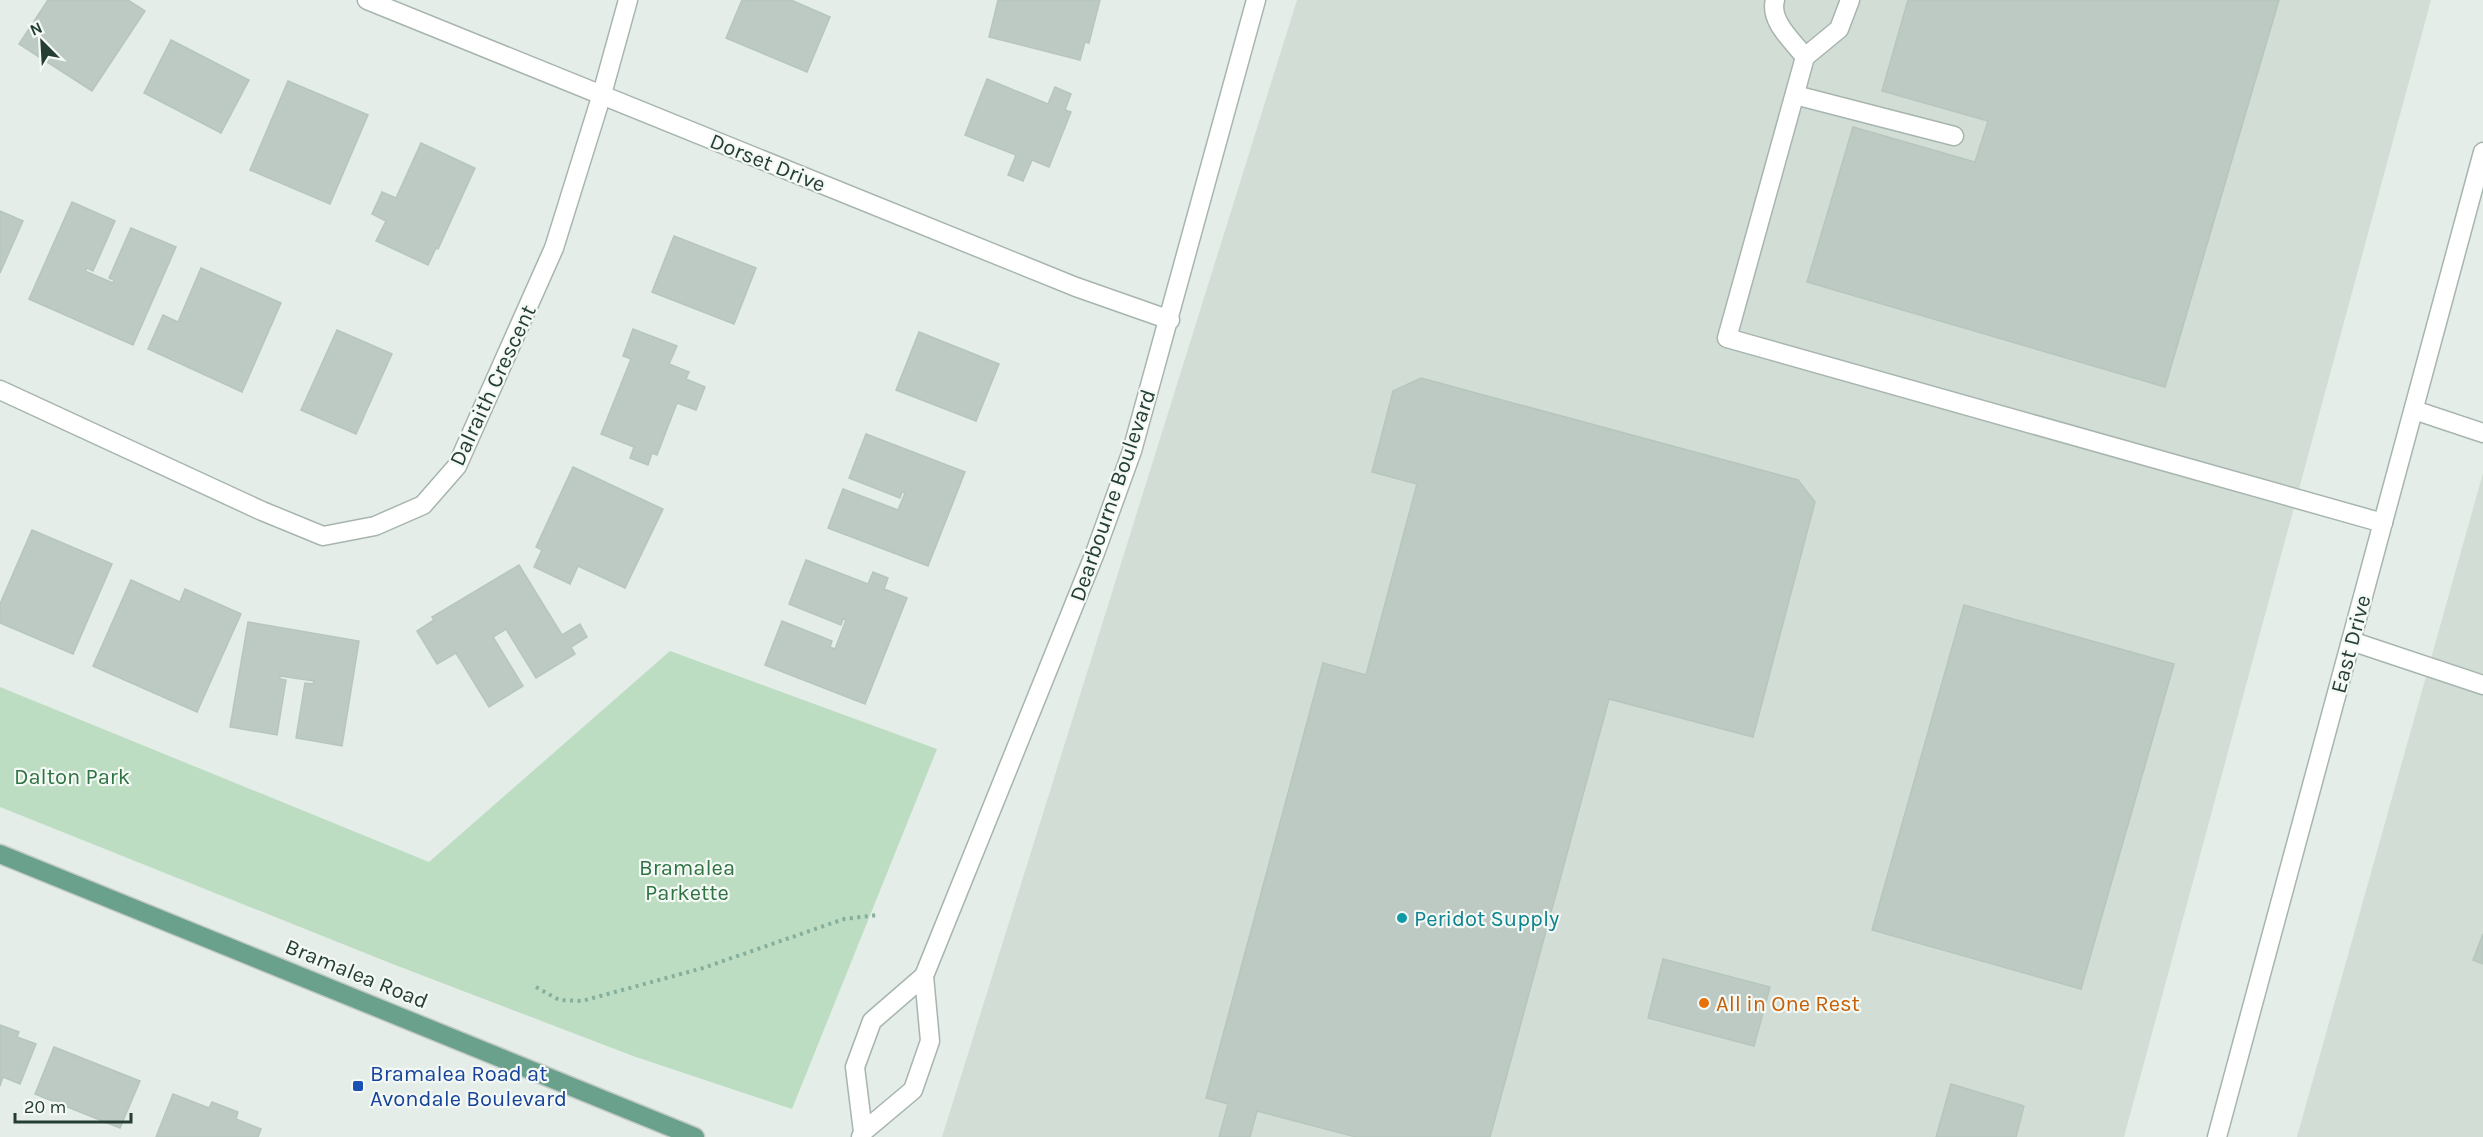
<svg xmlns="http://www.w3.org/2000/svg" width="2483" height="1137" font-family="Karla,sans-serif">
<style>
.built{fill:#d2ddd6}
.green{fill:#bdddc2}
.building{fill:#bccac3;stroke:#b6c6be;stroke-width:1.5}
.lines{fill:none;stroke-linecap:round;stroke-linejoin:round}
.minor-casing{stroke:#a7b5ae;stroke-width:21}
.major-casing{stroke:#c2c9c6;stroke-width:21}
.path{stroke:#85af9d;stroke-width:4;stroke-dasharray:3 4.5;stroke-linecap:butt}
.minor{stroke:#fff;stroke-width:18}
.major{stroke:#6aa18d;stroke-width:18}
.culture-dot{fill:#0f9aa8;stroke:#f4f9f6;stroke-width:2}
.food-dot{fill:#e8710a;stroke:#f4f9f6;stroke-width:2}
.transit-dot{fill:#1a4fb4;stroke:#f4f9f6;stroke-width:2}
.labels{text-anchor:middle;stroke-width:4.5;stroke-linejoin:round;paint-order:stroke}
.street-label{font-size:22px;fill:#243e34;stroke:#f4f9f6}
.park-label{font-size:22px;fill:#2f7342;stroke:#f4f9f6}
.culture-label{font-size:22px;fill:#0d838f;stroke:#f4f9f6;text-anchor:start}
.food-label{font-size:22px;fill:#c56008;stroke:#f4f9f6;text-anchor:start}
.transit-label{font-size:22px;fill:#164399;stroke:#f4f9f6;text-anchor:start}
</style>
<rect width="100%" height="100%" fill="#e4ede8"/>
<!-- built -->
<g class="built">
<path d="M1297 0H2431L2124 1137H942Z"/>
<path d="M2483 473V1137H2297Z"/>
</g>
<!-- green -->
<path class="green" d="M670 651 937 749 792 1109 633 1056 390 963 0 807V687L429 862Z"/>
<!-- building -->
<g class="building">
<path d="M48 0H128L145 11 92 91 19 44Z"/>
<path d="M742 0H791L830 17 807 72 726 38Z"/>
<path d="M998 0H1100L1089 43 1085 42 1080 60 989 37Z"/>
<path d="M1908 0H2279L2165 387 1807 282 1853 127 1975 162 1988 121 1882 91Z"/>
<path d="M171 40 249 80 221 133 144 93Z"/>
<path d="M987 79 1048 104 1055 87 1071 94 1065 110 1071 112 1049 167 1032 160 1023 181 1008 175 1016 155 965 135Z"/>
<path d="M288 81 368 115 330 204 250 170Z"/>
<path d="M421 143 475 168 438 249 436 248 428 265 376 241 386 221 372 214 382 192 396 198Z"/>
<path d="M72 202 115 221 93 271 87 268 85 271 113 283 114 280 109 278 131 228 176 247 133 345 29 299Z"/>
<path d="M0 211 23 221 0 273Z"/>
<path d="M674 236 756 268 734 324 652 292Z"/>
<path d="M201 268 281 303 242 392 148 349 163 315 178 322Z"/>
<path d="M633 329 677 346 669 364 689 372 686 379 705 387 696 410 677 403 657 455 652 453 648 465 630 458 634 447 601 434 631 359 623 356Z"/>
<path d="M337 330 392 354 356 434 301 410Z"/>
<path d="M919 332 999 364 976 421 896 390Z"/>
<path d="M1421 378 1798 480 1815 502 1753 737 1609 699 1490 1137H1356L1257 1111 1250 1137H1219L1228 1104 1206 1098 1323 663 1366 675 1417 484 1372 472 1393 391Z"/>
<path d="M866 434 965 472 928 566 828 528 843 489 898 510 905 493 902 492 900 498 849 478Z"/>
<path d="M573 467 663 509 625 588 578 566 570 584 534 567 542 550 536 547Z"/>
<path d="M32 530 112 564 73 654 0 623V604Z"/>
<path d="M806 560 868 584 873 572 888 578 884 589 907 598 865 704 765 665 782 621 832 641 830 647 835 649 846 620 843 619 841 625 789 604Z"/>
<path d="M519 565 562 635 580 624 587 637 571 647 575 654 536 678 506 629 493 637 523 686 489 707 456 653 437 664 417 631 434 620 432 617Z"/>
<path d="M131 580 180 602 185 589 241 614 197 712 93 666Z"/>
<path d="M1964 605 2174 664 2081 989 1872 930Z"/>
<path d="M248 622 359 641 342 746 296 738 305 683 313 684 314 681 280 676V679L286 680 277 735 230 727Z"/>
<path d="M2483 934V964L2473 960Z"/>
<path d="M1663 959 1770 987 1754 1046 1648 1018Z"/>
<path d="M0 1025 19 1032 17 1037 36 1044 20 1084 3 1077 0 1086Z"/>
<path d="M54 1047 140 1081 120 1128 35 1094Z"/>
<path d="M1951 1084 2024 1106 2016 1137H1936Z"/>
<path d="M173 1094 209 1108 212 1102 238 1112 236 1119 261 1129 258 1137H156Z"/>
</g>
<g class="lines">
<defs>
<g id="minor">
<path d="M367 0 1076 287 1170 320"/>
<path d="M1775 0C1769 21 1793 41 1805 57"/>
<path d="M1850 0 1839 29 1805 57 1727 338 2383 523"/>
<path d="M1795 95 1954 136"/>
<path d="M0 390 262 511 323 536 375 526 423 505 457 466 554 248 602 94 628 0"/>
<path d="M2414 410 2483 433"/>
<path d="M2351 641 2483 685"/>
<path d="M863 1132 855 1067 872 1021 924 976 1095 553 1132 451 1256 0"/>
<path d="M861 1137 863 1132 913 1090 930 1041 924 976"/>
<path d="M2217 1137 2483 152"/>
</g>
<path id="major" d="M0 854 695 1137"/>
</defs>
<!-- minor casing -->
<use href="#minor" class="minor-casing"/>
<!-- major casing -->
<use href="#major" class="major-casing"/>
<!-- path -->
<path class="path" d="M536 987 559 1000 582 1001 703 968 844 919 878 915"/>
<!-- minor -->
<use href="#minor" class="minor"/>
<!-- major -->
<use href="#major" class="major"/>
</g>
<!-- markers -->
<circle class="culture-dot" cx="1402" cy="918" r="6"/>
<circle class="food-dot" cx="1704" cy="1003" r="6"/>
<rect class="transit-dot" x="352" y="1080" width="12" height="12" rx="3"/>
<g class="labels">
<!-- street labels -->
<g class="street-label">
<text transform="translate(768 162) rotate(22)" y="8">Dorset Drive</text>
<text transform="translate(492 385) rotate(-65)" y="8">Dalraith Crescent</text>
<text transform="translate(1112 495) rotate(-71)" y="8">Dearbourne Boulevard</text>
<text transform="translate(2350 644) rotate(-75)" y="8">East Drive</text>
<text transform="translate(357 973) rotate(22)" y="8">Bramalea Road</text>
</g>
<!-- park labels -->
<g class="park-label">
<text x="72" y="784">Dalton Park</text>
<text x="687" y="875">Bramalea<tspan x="687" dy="25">Parkette</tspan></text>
</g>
<!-- culture labels -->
<g class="culture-label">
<text x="1414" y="926">Peridot Supply</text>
</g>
<!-- food labels -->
<g class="food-label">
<text x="1716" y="1011">All in One Rest</text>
</g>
<!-- transit labels -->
<g class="transit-label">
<text x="370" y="1081">Bramalea Road at<tspan x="370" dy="25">Avondale Boulevard</tspan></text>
</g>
</g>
<!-- north arrow -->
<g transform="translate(42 42) rotate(336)" stroke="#f4f9f6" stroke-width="4.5" paint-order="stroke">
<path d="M0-4.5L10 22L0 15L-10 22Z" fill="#243e34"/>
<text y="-9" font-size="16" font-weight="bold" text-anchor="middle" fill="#243e34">N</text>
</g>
<!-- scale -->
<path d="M15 1113v9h116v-9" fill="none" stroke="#243e34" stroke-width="3"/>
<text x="24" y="1113" font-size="18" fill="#243e34" stroke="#f4f9f6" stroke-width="4.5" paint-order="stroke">20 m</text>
</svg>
